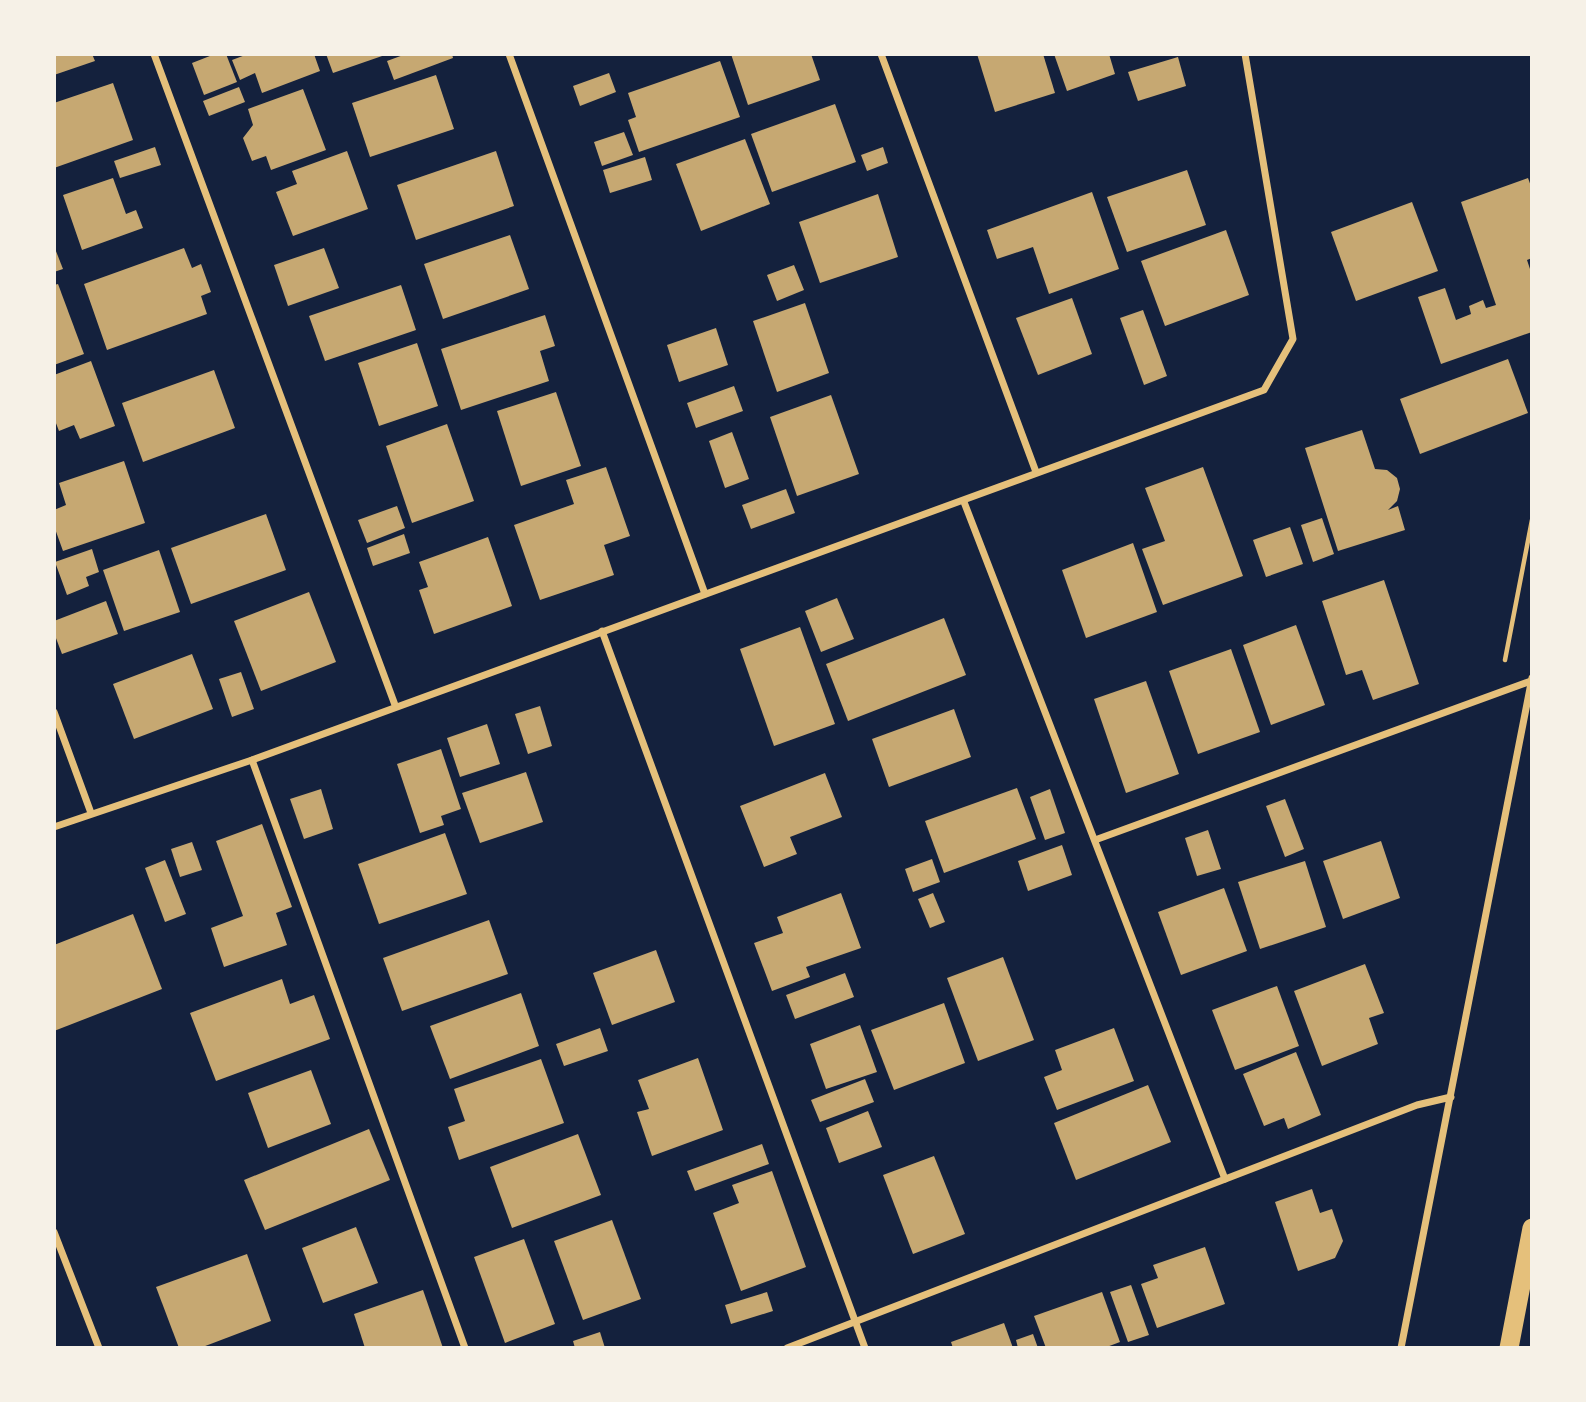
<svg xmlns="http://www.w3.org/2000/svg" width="1586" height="1402" font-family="'Varela Round',sans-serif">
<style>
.building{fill:#c6a872}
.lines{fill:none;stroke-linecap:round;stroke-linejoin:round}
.path{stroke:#e5c07b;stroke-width:4.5}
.minor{stroke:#e5c07b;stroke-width:7}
.trunk{stroke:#e5c07b;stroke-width:19}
</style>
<rect width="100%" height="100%" fill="#14213d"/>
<!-- building -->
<g class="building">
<path d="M54 54H92L95 61 54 75Z"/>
<path d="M215 54H226L237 82 204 95 192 63Z"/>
<path d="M248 54H314L320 71 262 93 255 73 240 80 232 60Z"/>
<path d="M326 54H384L385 55 333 73Z"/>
<path d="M406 54H452L453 58 394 80 387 61Z"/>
<path d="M731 54H811L820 80 748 105Z"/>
<path d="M977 54H1043L1055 93 995 112Z"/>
<path d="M1054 54H1109L1115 74 1067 91Z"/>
<path d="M1178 57 1186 86 1138 101 1128 72Z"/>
<path d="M720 61 740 117 639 152 628 120 636 117 628 93Z"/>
<path d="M609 73 616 92 580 106 573 86Z"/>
<path d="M436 75 454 129 370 157 352 103Z"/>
<path d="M113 83 133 140 54 168V103Z"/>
<path d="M239 87 245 102 209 116 203 101Z"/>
<path d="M303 89 326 150 271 170 266 156 252 161 243 138 253 125 248 109Z"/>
<path d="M835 104 856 162 772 192 751 134Z"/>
<path d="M624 132 633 155 602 166 594 142Z"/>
<path d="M745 139 770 204 701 231 676 164Z"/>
<path d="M155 147 161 165 120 178 114 161Z"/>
<path d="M883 147 888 163 867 171 861 155Z"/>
<path d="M347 151 368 209 293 236 276 192 297 184 292 171Z"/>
<path d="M496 151 514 206 416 240 397 185Z"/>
<path d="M645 157 652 180 610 193 603 170Z"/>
<path d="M1187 170 1206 225 1127 252 1107 197Z"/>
<path d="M113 178 126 214 136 210 143 228 82 250 63 195Z"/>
<path d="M1528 178 1532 189V258L1527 260 1532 275V332L1441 364 1418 297 1445 288 1456 320 1471 314 1469 306 1483 300 1486 308 1496 305 1461 202Z"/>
<path d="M1092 192 1119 269 1049 294 1033 247 997 259 987 230Z"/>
<path d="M878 194 898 257 820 283 799 222Z"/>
<path d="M1412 202 1438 271 1356 301 1331 232Z"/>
<path d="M1226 230 1249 295 1165 326 1141 261Z"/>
<path d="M510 235 529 289 443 319 424 264Z"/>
<path d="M54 246 63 269 54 272Z"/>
<path d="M184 248 192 268 201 264 211 292 201 296 207 314 107 350 84 284Z"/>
<path d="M324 248 339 288 288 306 274 265Z"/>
<path d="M794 265 804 290 777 301 767 275Z"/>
<path d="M58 284 84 354 54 365V285Z"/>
<path d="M401 285 416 330 325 361 309 316Z"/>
<path d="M1072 298 1092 354 1038 375 1016 318Z"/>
<path d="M805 303 829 373 777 392 753 321Z"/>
<path d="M1143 310 1167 376 1144 385 1120 318Z"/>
<path d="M545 315 555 346 540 351 549 381 461 410 441 349Z"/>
<path d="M716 328 728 365 679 382 667 345Z"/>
<path d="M417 343 438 406 379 426 358 363Z"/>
<path d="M1508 359 1528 413 1420 454 1400 399Z"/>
<path d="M91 361 115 426 80 439 74 425 59 431 54 418V375Z"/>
<path d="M214 370 235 428 143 462 122 403Z"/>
<path d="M734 386 743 411 696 428 687 403Z"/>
<path d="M556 392 581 466 521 486 497 411Z"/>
<path d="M831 395 859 474 797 496 770 417Z"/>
<path d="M447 424 474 501 412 523 386 446Z"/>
<path d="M1362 430 1375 469 1387 470 1397 478 1400 489 1397 501 1388 510 1398 506 1405 530 1338 551 1305 448Z"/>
<path d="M732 432 749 479 725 488 709 441Z"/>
<path d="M124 461 145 523 63 551 54 526V510L66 505 59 483Z"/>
<path d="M606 467 630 536 604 545 614 575 540 600 514 525 574 504 566 480Z"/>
<path d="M1203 467 1243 576 1163 605 1142 549 1165 541 1145 488Z"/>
<path d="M786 489 795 513 751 529 742 505Z"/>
<path d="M397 506 405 528 367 543 358 520Z"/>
<path d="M266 514 286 570 191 604 171 548Z"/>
<path d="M1322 518 1334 554 1313 562 1301 525Z"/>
<path d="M1290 527 1303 564 1266 577 1253 540Z"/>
<path d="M404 534 410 553 373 566 367 548Z"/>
<path d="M488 537 512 606 434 634 419 590 428 587 419 562Z"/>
<path d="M1133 543 1157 612 1086 638 1062 570Z"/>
<path d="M92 549 99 572 86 577 89 586 67 595 55 562Z"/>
<path d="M159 550 180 612 124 631 103 570Z"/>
<path d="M1384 580 1419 684 1373 700 1362 670 1346 675 1322 601Z"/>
<path d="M309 592 336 662 261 691 234 621Z"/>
<path d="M837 598 854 639 821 652 805 611Z"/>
<path d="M106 601 118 634 62 654 54 633V621Z"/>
<path d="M944 618 966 675 848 721 826 664Z"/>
<path d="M1296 625 1325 705 1271 725 1243 645Z"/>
<path d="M800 627 835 724 774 746 740 649Z"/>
<path d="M1231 649 1260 732 1198 754 1169 671Z"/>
<path d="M192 654 213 709 134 739 113 684Z"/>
<path d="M241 672 254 709 232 717 219 679Z"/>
<path d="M1146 681 1179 774 1126 793 1094 699Z"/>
<path d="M540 706 552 746 528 754 515 714Z"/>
<path d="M954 709 971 757 889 787 872 739Z"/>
<path d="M487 724 500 764 460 777 447 738Z"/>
<path d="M441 749 461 809 441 816 444 825 420 833 397 764Z"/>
<path d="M526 772 543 822 480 843 462 793Z"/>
<path d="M825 773 842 817 790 837 797 854 764 867 740 806Z"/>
<path d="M1017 788 1036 839 944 873 925 821Z"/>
<path d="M321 789 333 829 304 839 290 799Z"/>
<path d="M1050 789 1065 833 1045 840 1030 797Z"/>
<path d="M1285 799 1304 849 1285 857 1266 806Z"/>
<path d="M262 824 292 907 276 913 287 945 224 967 211 928 243 916 216 841Z"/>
<path d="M1208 830 1221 869 1197 876 1185 838Z"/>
<path d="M445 833 467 894 379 924 358 864Z"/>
<path d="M1381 841 1400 898 1343 919 1323 861Z"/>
<path d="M192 842 202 870 180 877 171 849Z"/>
<path d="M1062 845 1072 875 1028 891 1018 861Z"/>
<path d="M932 859 940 882 913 892 905 869Z"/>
<path d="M165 860 186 914 165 922 145 868Z"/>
<path d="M1305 861 1326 927 1260 949 1238 882Z"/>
<path d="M1224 888 1247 951 1181 975 1158 912Z"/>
<path d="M841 893 861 948 806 967 810 977 772 991 754 943 783 933 777 917Z"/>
<path d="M933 893 945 922 930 928 918 899Z"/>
<path d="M133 914 162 989 54 1031V945Z"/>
<path d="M489 920 508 974 402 1011 383 958Z"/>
<path d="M656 950 675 1002 612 1025 593 973Z"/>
<path d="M1003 957 1034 1040 978 1061 947 978Z"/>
<path d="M1365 964 1384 1013 1369 1018 1378 1044 1322 1066 1294 991Z"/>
<path d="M845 973 854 997 795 1019 786 995Z"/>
<path d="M282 979 290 1004 314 995 330 1039 216 1081 190 1013Z"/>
<path d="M1277 986 1299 1046 1235 1070 1212 1010Z"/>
<path d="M521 993 539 1046 450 1079 430 1026Z"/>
<path d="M944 1003 965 1063 894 1090 871 1030Z"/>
<path d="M860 1025 877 1072 826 1089 810 1044Z"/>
<path d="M600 1028 608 1051 564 1066 556 1044Z"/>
<path d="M1114 1028 1134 1081 1057 1110 1044 1077 1062 1070 1055 1050Z"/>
<path d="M1296 1052 1321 1115 1288 1129 1284 1118 1264 1126 1243 1074Z"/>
<path d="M698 1058 723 1130 652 1156 637 1112 649 1109 638 1080Z"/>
<path d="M541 1059 564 1123 459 1160 448 1127 465 1121 454 1089Z"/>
<path d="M311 1070 331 1124 268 1148 248 1093Z"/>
<path d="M865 1079 874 1102 820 1122 811 1100Z"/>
<path d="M1148 1085 1171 1142 1076 1180 1054 1123Z"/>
<path d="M868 1111 882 1147 839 1163 826 1128Z"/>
<path d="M369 1129 390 1180 265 1230 244 1180Z"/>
<path d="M578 1134 601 1195 512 1228 490 1167Z"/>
<path d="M762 1144 769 1164 695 1191 687 1171Z"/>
<path d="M934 1156 965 1234 913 1254 883 1175Z"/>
<path d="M772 1171 806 1267 741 1291 713 1213 739 1203 732 1185Z"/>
<path d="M1312 1189 1320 1213 1332 1209 1343 1241 1335 1258 1298 1271 1275 1202Z"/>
<path d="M612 1220 641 1299 583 1320 554 1241Z"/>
<path d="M356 1227 378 1283 323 1303 302 1248Z"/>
<path d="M524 1239 555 1324 505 1343 474 1257Z"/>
<path d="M1205 1247 1225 1304 1157 1328 1141 1284 1158 1278 1153 1265Z"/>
<path d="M247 1254 271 1321 200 1348H179L156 1287Z"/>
<path d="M1131 1285 1149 1335 1128 1342 1110 1292Z"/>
<path d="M423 1290 443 1348H365L354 1314Z"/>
<path d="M767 1292 773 1311 731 1324 725 1305Z"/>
<path d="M1102 1292 1120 1342 1104 1348H1046L1034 1316Z"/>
<path d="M1004 1323 1013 1348H953L951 1342Z"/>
<path d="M600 1332 605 1348H575L573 1341Z"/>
<path d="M1033 1334 1038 1348H1018L1016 1340Z"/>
</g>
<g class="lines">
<!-- path -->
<path class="path" d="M1505 660 1532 520"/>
<!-- minor -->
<g class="minor">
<path d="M154 54 395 705"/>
<path d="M509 54 705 594"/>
<path d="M881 54 1036 472"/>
<path d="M964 502 1225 1179"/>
<path d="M602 631 865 1348"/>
<path d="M54 712 91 813"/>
<path d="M252 760 465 1348"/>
<path d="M54 827 252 760 1264 390 1293 339 1245 54"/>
<path d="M1095 840 1531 681"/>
<path d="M54 1232 99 1348"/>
<path d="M787 1348 1417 1105 1451 1097"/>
<path d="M1401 1348 1532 678"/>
</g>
<!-- trunk -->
<path class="trunk" d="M1509 1348 1532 1228"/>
</g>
<!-- border -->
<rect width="1586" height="1402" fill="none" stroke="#f6f1e7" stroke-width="112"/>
</svg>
